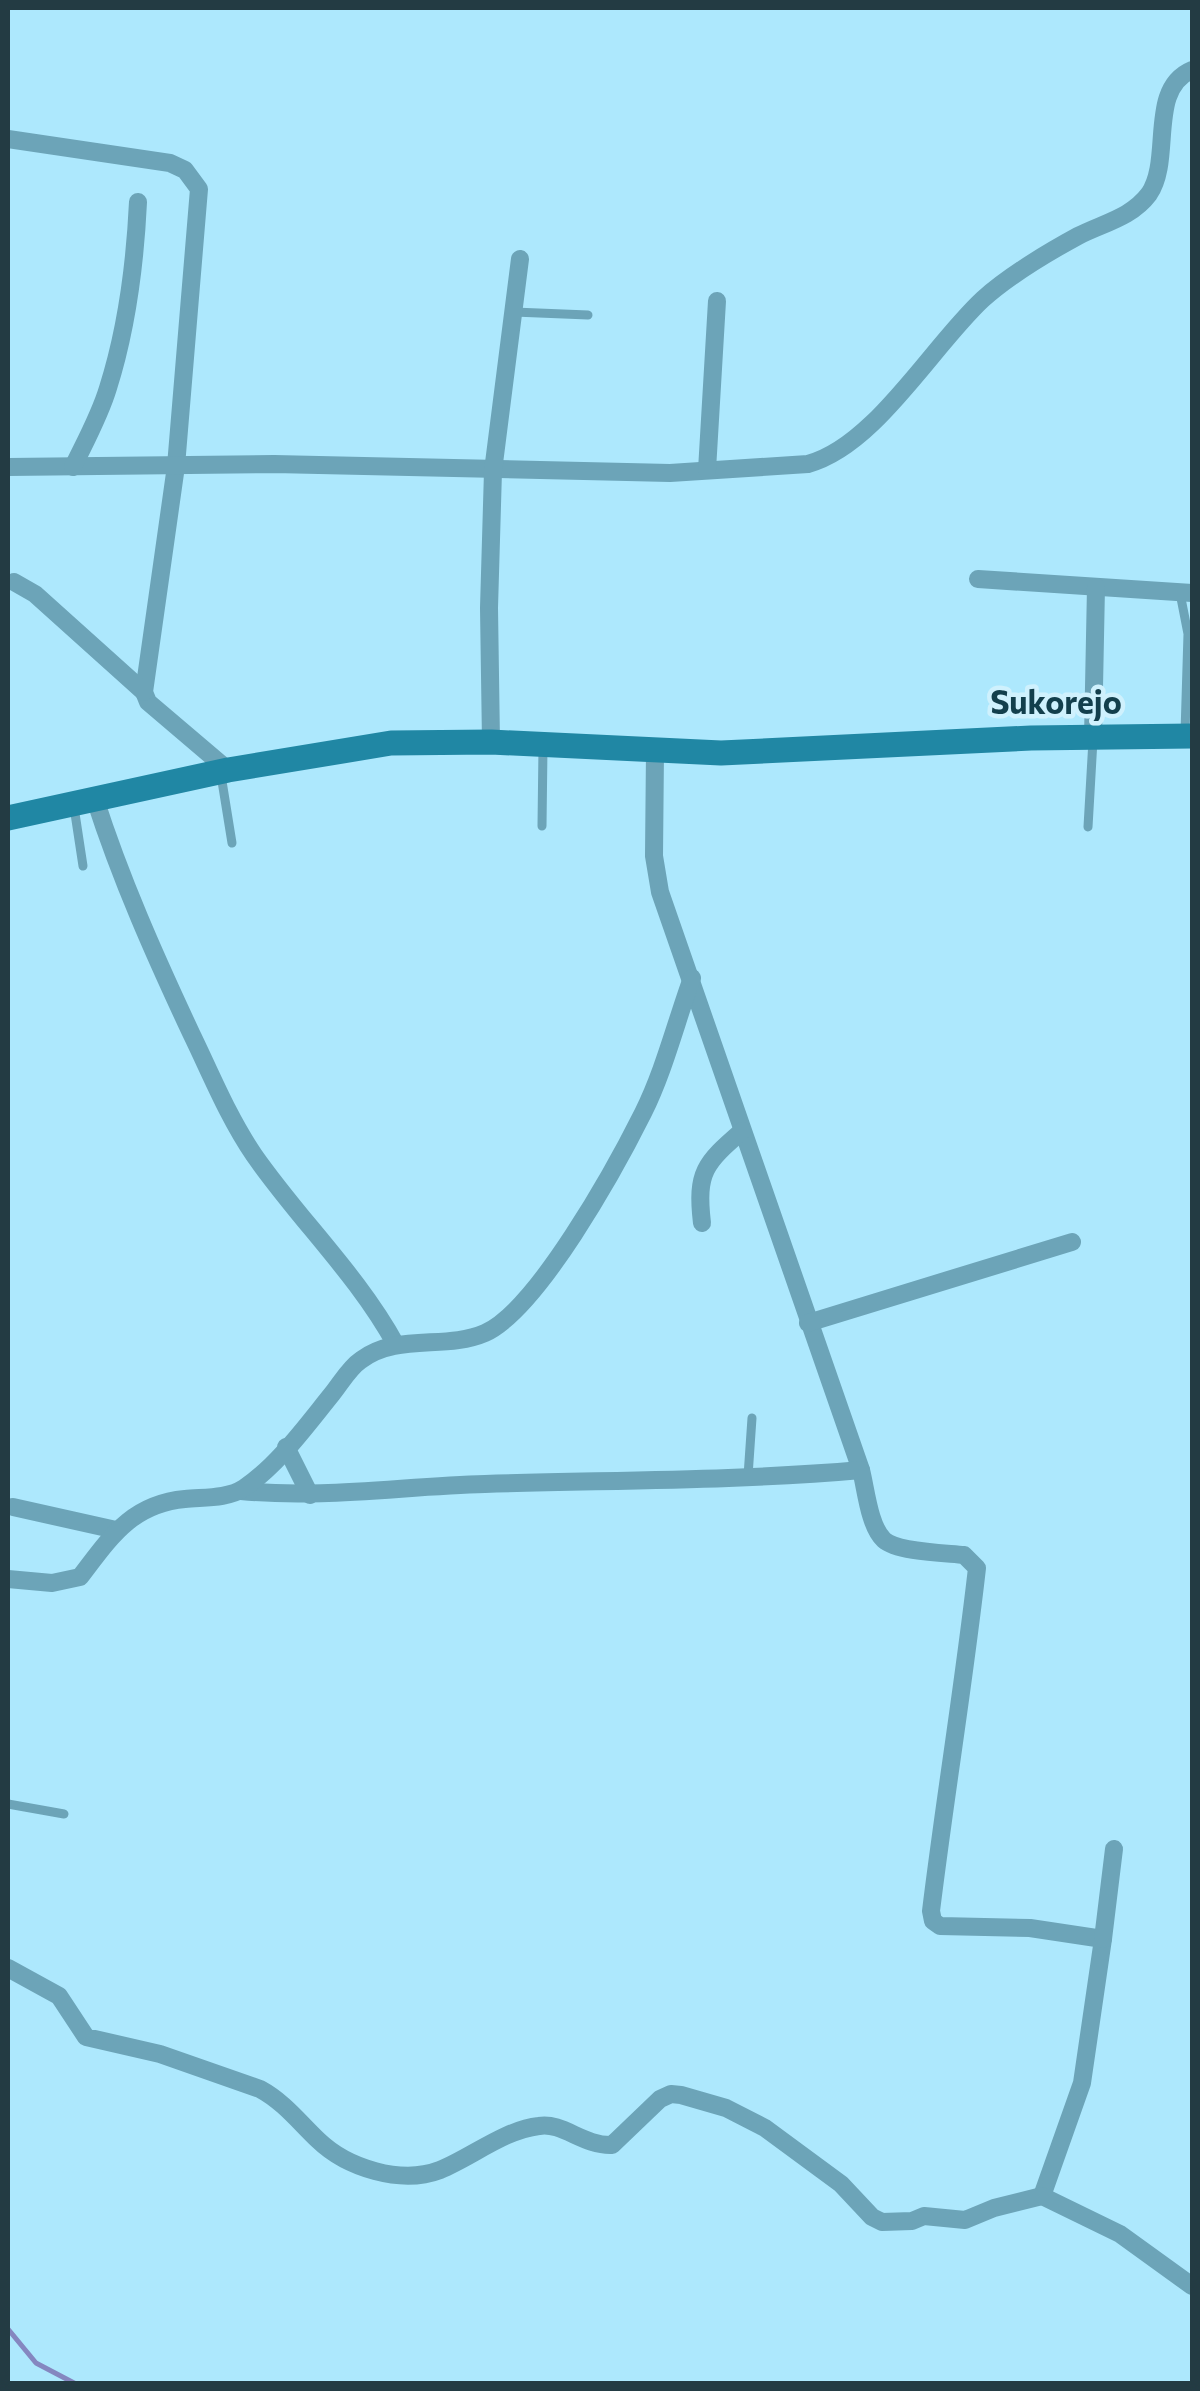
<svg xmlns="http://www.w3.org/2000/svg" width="1200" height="2391" font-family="Commissioner,sans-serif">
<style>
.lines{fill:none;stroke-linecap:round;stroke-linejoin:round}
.stream{stroke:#8587c0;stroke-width:5}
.lane{stroke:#6ca4b8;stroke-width:9}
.street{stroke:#6ca4b8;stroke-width:18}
.secondary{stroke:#2087a4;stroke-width:25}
.labels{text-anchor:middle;stroke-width:9;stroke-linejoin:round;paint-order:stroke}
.quarter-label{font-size:32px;font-weight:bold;fill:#133f4c;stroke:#cff1fd}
</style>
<rect width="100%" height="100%" fill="#ade8fd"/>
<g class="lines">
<!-- stream -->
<path class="stream" d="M8 2329 36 2363 76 2384"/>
<!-- lane -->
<g class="lane">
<path d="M514 312 588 315"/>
<path d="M1180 593 1188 634 1185 733"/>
<path d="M221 775 232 843"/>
<path d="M74 807 83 866"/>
<path d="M542 826 543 747"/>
<path d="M1088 827 1093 740"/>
<path d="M748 1476 752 1418"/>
<path d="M8 1804 64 1814"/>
</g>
<!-- street -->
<g class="street">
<path d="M8 139 170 163 185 170 199 189 176 466 144 692 148 702 228 770"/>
<path d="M8 467 274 464 670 473 808 464C875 446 932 346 983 299 1011 274 1045 254 1078 236 1103 223 1131 218 1149 194 1173 159 1147 89 1192 70"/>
<path d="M73 467C85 442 100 415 108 388 127 328 135 265 138 202"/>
<path d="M707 470 717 301"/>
<path d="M978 579 1192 593"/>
<path d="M14 582 35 594 144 692"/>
<path d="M1093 737 1096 587"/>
<path d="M491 742 489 608 493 471 520 259"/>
<path d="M655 751 654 856 660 892 861 1470"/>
<path d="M95 799C121 880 155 956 191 1033 211 1074 228 1117 254 1155 300 1221 357 1274 396 1345"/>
<path d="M702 1223C696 1172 705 1163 742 1131"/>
<path d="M808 1323 1072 1242"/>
<path d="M286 1447 310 1495"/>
<path d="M241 1491C322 1499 404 1486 485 1484 611 1480 736 1481 861 1470 866 1489 869 1526 884 1540 897 1552 945 1553 964 1555L977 1568C964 1683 945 1797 931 1911L933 1921 940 1926 1030 1928 1103 1939 1082 2083 1042 2196"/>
<path d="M13 1507 116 1530"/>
<path d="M8 1579 52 1583 80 1577C110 1538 131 1504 185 1499 203 1497 227 1499 244 1488 278 1465 306 1426 332 1394 341 1383 349 1368 361 1360 397 1333 446 1350 485 1333 538 1309 616 1167 643 1113 664 1071 676 1022 692 978"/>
<path d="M1103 1939 1114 1849"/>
<path d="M8 1968 59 1996 86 2037 160 2054 260 2089C284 2102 299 2122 318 2140 347 2168 401 2185 440 2170 472 2157 504 2130 539 2126 563 2122 583 2146 612 2145L660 2099 671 2094 681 2095 726 2108 765 2128 841 2184 872 2217 882 2222 912 2221 924 2216 965 2220 994 2208 1042 2196 1120 2234 1192 2286"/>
</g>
<!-- secondary -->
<path class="secondary" d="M8 818 228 770 391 743 491 742 721 753 1031 738 1192 736"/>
</g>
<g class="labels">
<!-- quarter labels -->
<g class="quarter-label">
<text x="1056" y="714">Sukorejo</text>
</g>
</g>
<!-- border -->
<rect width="1200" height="2391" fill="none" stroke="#233b43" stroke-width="20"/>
</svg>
